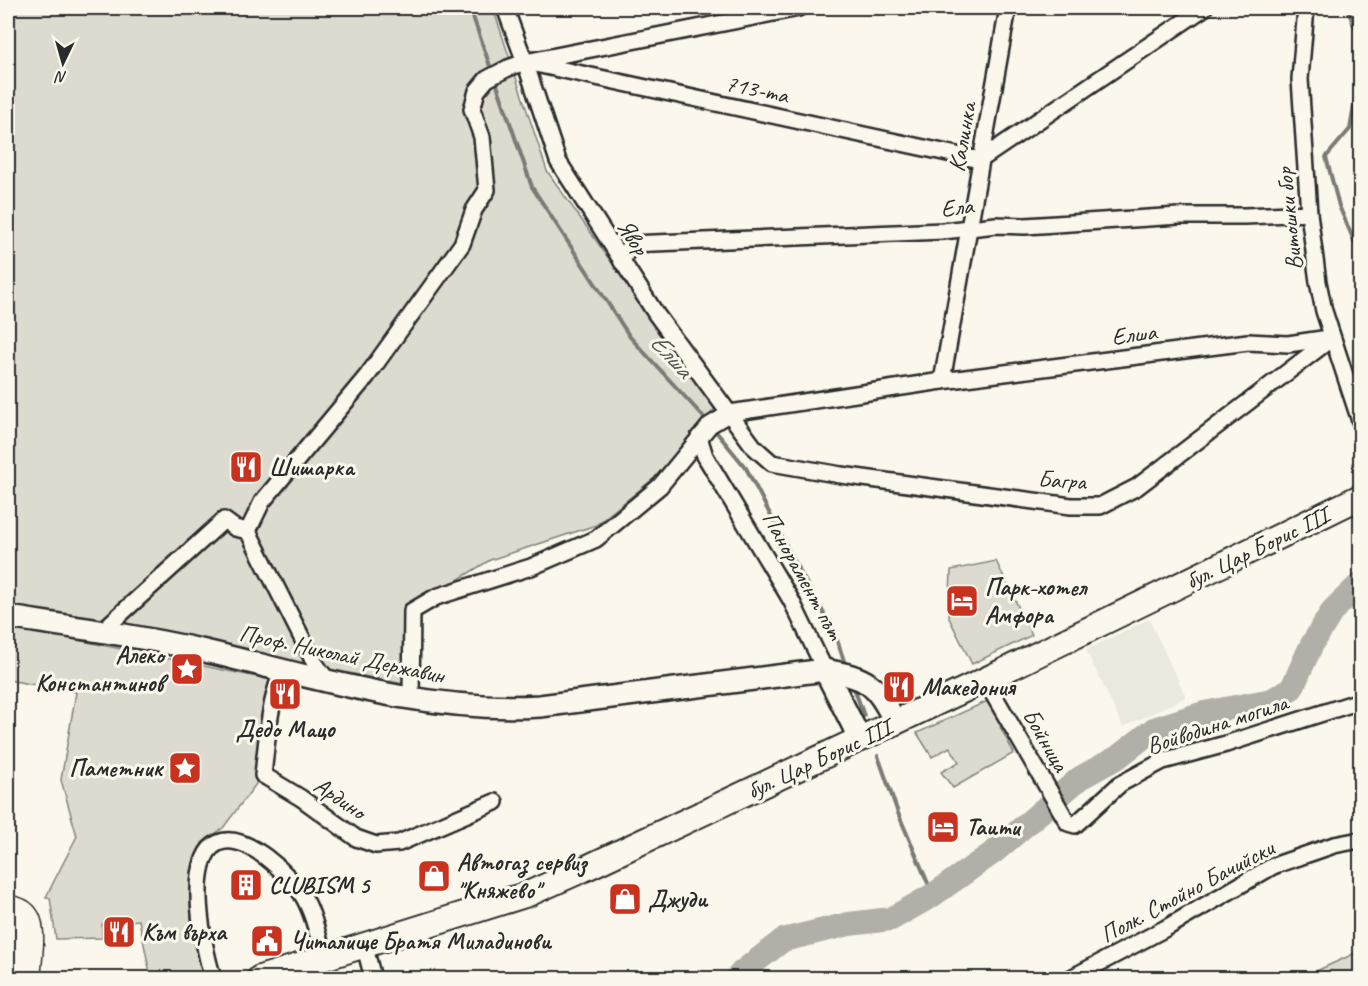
<svg xmlns="http://www.w3.org/2000/svg" width="1368" height="986" font-family="Caveat,sans-serif">
<style>
.built{fill:#ebe8de}
.green{fill:#dddad0;stroke:#84827e;stroke-width:1.5}
.lines{fill:none;stroke-linecap:round;stroke-linejoin:round}
.stream{stroke:#7b7a75;stroke-width:4}
.river{stroke:#b1afa7;stroke-width:24}
.street-casing{stroke:#2b2b2b;stroke-width:20}
.secondary-casing{stroke:#2b2b2b;stroke-width:26}
.primary-casing{stroke:#2b2b2b;stroke-width:28}
.street{stroke:#fbf7ec;stroke-width:15}
.secondary{stroke:#fbf7ec;stroke-width:21}
.primary{stroke:#fbf7ec;stroke-width:24}
.tram{stroke:#2b2b2b;stroke-width:1.5}
.labels{text-anchor:middle;stroke-width:6;stroke-linejoin:round;paint-order:stroke}
.street-label{font-size:24px;fill:#2b2b2b;stroke:#fbf7ec}
.poi-label{font-size:24px;font-weight:bold;fill:#2b2b2b;stroke:#fbf7ec;text-anchor:start}
.water-label{font-size:26px;font-style:italic;fill:#5a5956;stroke:#fbf7ec}
</style>
<rect width="100%" height="100%" fill="#fbf7ec"/>
<filter id="ink" filterUnits="userSpaceOnUse"><feTurbulence type="fractalNoise" baseFrequency=".0167" numOctaves="2"/><feDisplacementMap in="SourceGraphic" scale="12" xChannelSelector="R" yChannelSelector="G"/><feConvolveMatrix kernelMatrix="1 2 1 2 8 2 1 2 1" color-interpolation-filters="sRGB"/></filter>
<g filter="url(#ink)">
<!-- built -->
<path class="built" d="M1149 619 1186 697 1123 727 1086 650Z"/>
<!-- green -->
<g class="green">
<path d="M8 8H493L547 171 650 317 719 404 658 475 596 525 490 560 410 609 409 685 157 634 8 610Z"/>
<path d="M996 561 1032 635 972 664 949 618 951 570Z"/>
<path d="M8 629 58 636 272 680 256 784 223 828 202 843 193 890 191 924 209 977 204 978H151L139 920 102 924V938L56 939 50 898 46 897 77 836 61 780 76 692 8 680Z"/>
<path d="M992 699 1004 722 1000 727 1014 753 953 788 941 772 959 762 950 747 932 757 917 733Z"/>
<path d="M1360 951V978H1301Z"/>
</g>
<g class="lines">
<!-- stream -->
<g class="stream">
<path d="M470 8 492 72"/>
<path d="M1347 8 1360 40"/>
<path d="M1360 71 1350 129 1326 157 1339 206 1358 250 1360 285"/>
<path d="M495 79 532 187 630 337 709 423"/>
<path d="M713 428 746 468 801 574 834 631 846 667"/>
<path d="M853 685 864 716"/>
<path d="M878 756 898 813 933 895"/>
</g>
<!-- river -->
<path class="river" d="M737 978 742 972 783 940 849 924 891 919 933 895 994 852 1080 778 1118 757 1154 729 1204 713 1272 700 1292 688 1311 646 1333 610 1360 584"/>
<defs>
<g id="street">
<path d="M505 8 525 62 558 161 656 314 754 447 772 463 841 475 1071 506H1100L1137 487 1332 338"/>
<path d="M1306 8 1300 79 1309 213 1318 282 1324 311 1360 421"/>
<path d="M531 63 980 160 1204 8"/>
<path d="M622 262 630 244 943 231 996 225 1025 226 1179 216H1245L1309 213"/>
<path d="M942 381 1008 8"/>
<path d="M699 437 705 456 791 600 825 670"/>
<path d="M248 531 262 502 367 376 462 244 474 210 487 190 482 137 472 109 477 91 487 79 508 68 525 62 799 8"/>
<path d="M248 531 314 662 327 680"/>
<path d="M102 631 224 520 235 528 248 531"/>
<path d="M282 671C269 704 267 740 263 775L301 798 356 838 376 845 399 843 495 802"/>
<path d="M985 680 1068 823 1075 825 1120 784 1163 761 1226 744 1360 701"/>
<path d="M411 698 412 611 436 597 531 567 596 539 660 486 710 425 730 413 942 381 1248 342 1288 344 1329 338"/>
<path d="M364 944 373 978"/>
<path d="M213 978C204 951 184 858 218 843 245 831 290 875 303 896 314 914 318 937 324 957"/>
<path d="M1071 978 1166 928 1273 866 1334 845 1360 840"/>
</g>
<g id="secondary">
<path d="M8 617C73 627 140 636 205 651 314 677 426 713 540 706L825 670C868 678 876 683 895 722"/>
<path d="M825 670 860 739"/>
</g>
<path id="primary" d="M260 978 528 894 582 870 985 680 1360 497"/>
</defs>
<!-- street casing -->
<use href="#street" class="street-casing"/>
<!-- secondary casing -->
<use href="#secondary" class="secondary-casing"/>
<!-- primary casing -->
<use href="#primary" class="primary-casing"/>
<!-- street -->
<use href="#street" class="street"/>
<!-- secondary -->
<use href="#secondary" class="secondary"/>
<!-- primary -->
<use href="#primary" class="primary"/>
<!-- tram -->
<path class="tram" d="M8 895C55 899 43 944 41 978"/>
</g>
</g>
<!-- icons -->
<defs>
<symbol id="restaurant-square" viewBox="-11 -11 22 22"><rect x="-9" y="-9" width="18" height="18" rx="4" fill="#c8321e" stroke="#fbf7ec"/><path d="M-5-6h1v4h1v-4h1v4h1v-4h1v5L-1.5 .5V6h-2V.5L-5-1ZM5-6V6H3V1.5H1.5Q1.5-4 5-6Z" fill="#fff"/></symbol>
<symbol id="hotel-square" viewBox="-11 -11 22 22"><rect x="-9" y="-9" width="18" height="18" rx="4" fill="#c8321e" stroke="#fbf7ec"/><path d="M-6-4.5h1.5V1H6V5H4.5V3h-9V5H-6ZM-4 0a1.8 1.8 0 1 1 3.6 0ZM.5 0V-2.5h3Q6-2.5 6 0Z" fill="#fff"/></symbol>
<symbol id="sight-square" viewBox="-11 -11 22 22"><rect x="-9" y="-9" width="18" height="18" rx="4" fill="#c8321e" stroke="#fbf7ec"/><path d="M0-6L1.8-2.2L6-1.7L2.9 1.2L3.7 5.4L0 3.3L-3.7 5.4L-2.9 1.2L-6-1.7L-1.8-2.2Z" fill="#fff"/></symbol>
<symbol id="shop-square" viewBox="-11 -11 22 22"><rect x="-9" y="-9" width="18" height="18" rx="4" fill="#c8321e" stroke="#fbf7ec"/><path d="M-5-2.5h2.3a2.7 3.5 0 0 1 5.4 0H5L5.5 6h-11ZM-1.5-2.5h3a1.5 2.3 0 0 0-3 0Z" fill="#fff"/></symbol>
<symbol id="building-square" viewBox="-11 -11 22 22"><rect x="-9" y="-9" width="18" height="18" rx="4" fill="#c8321e" stroke="#fbf7ec"/><path d="M-4-6H4V6H1V3H-1V6H-4ZM-2.5-4.3h1.7v1.8h-1.7ZM.8-4.3h1.7v1.8H.8ZM-2.5-1h1.7V.8h-1.7ZM.8-1h1.7V.8H.8Z" fill="#fff"/></symbol>
<symbol id="civic-square" viewBox="-11 -11 22 22"><rect x="-9" y="-9" width="18" height="18" rx="4" fill="#c8321e" stroke="#fbf7ec"/><path d="M-.6-6.5H3V-4.5H.6V-3L4-1V1h2V6H-6V1h2V-1L-.6-3ZM-1.2 2.5V6h2.4V2.5Z" fill="#fff"/></symbol>
</defs>
<g fill-rule="evenodd">
<use href="#restaurant-square" x="227" y="448" width="38" height="38"/>
<use href="#hotel-square" x="943" y="582" width="38" height="38"/>
<use href="#sight-square" x="168" y="650" width="38" height="38"/>
<use href="#restaurant-square" x="880" y="668" width="38" height="38"/>
<use href="#restaurant-square" x="266" y="675" width="38" height="38"/>
<use href="#sight-square" x="166" y="749" width="38" height="38"/>
<use href="#hotel-square" x="924" y="808" width="38" height="38"/>
<use href="#shop-square" x="415" y="857" width="38" height="38"/>
<use href="#building-square" x="227" y="866" width="38" height="38"/>
<use href="#shop-square" x="606" y="880" width="38" height="38"/>
<use href="#restaurant-square" x="100" y="913" width="38" height="38"/>
<use href="#civic-square" x="248" y="922" width="38" height="38"/>
</g>
<g class="labels">
<!-- street labels -->
<g class="street-label">
<text transform="translate(757 89) rotate(12)" y="8">713-та</text>
<text transform="translate(962 137) rotate(-80)" y="8">Калинка</text>
<text transform="translate(957 207) rotate(-6)" y="8">Ела</text>
<text transform="translate(1289 219) rotate(-96)" y="8">Витошки бор</text>
<text transform="translate(633 237) rotate(57)" y="8">Явор</text>
<text transform="translate(1134 334) rotate(-7)" y="8">Елша</text>
<text transform="translate(1062 480) rotate(4)" y="8">Багра</text>
<text transform="translate(1257 548) rotate(-26)" y="8">бул. Цар Борис III</text>
<text transform="translate(803 575) rotate(61)" y="8">Панорамент път</text>
<text transform="translate(342 654) rotate(12)" y="8">Проф. Николай Державин</text>
<text transform="translate(1217 724) rotate(-18)" y="8">Войводина могила</text>
<text transform="translate(1046 740) rotate(60)" y="8">Бойница</text>
<text transform="translate(819 759) rotate(-25)" y="8">бул. Цар Борис III</text>
<text transform="translate(340 798) rotate(34)" y="8">Ардино</text>
<text transform="translate(1187 891) rotate(-28)" y="8">Полк. Стойно Бачийски</text>
</g>
<!-- poi labels -->
<g class="poi-label">
<text x="269" y="475">Шишарка</text>
<text x="985" y="595">Парк-хотел<tspan x="985" dy="28">Амфора</tspan></text>
<text x="164" y="663" text-anchor="end">Алеко<tspan x="164" dy="28">Константинов</tspan></text>
<text x="922" y="695">Македония</text>
<text x="285" y="737" text-anchor="middle">Дедо Мацо</text>
<text x="162" y="776" text-anchor="end">Паметник</text>
<text x="966" y="835">Таити</text>
<text x="457" y="870">Автогаз сервиз<tspan x="457" dy="28">"Княжево"</tspan></text>
<text x="269" y="893">CLUBISM 5</text>
<text x="648" y="907">Джуди</text>
<text x="142" y="940">Към върха</text>
<text x="290" y="949">Читалище Братя Миладинови</text>
</g>
<!-- water labels -->
<g class="water-label">
<text transform="translate(672 355) rotate(48)" y="9">Елша</text>
</g>
</g>
<!-- margin -->
<rect width="1368" height="986" fill="none" stroke="#fbf7ec" stroke-width="30"/>
<rect x="15" y="15" width="1338" height="956" fill="none" stroke="#2b2b2b" stroke-width="2" filter="url(#ink)"/>
<!-- north arrow -->
<g transform="translate(63 63) rotate(185)" stroke="#fbf7ec" stroke-width="4.5" paint-order="stroke">
<path d="M0-4.5L10 22L0 15L-10 22Z" fill="#2b2b2b"/>
<text y="-9" font-size="16" font-weight="bold" text-anchor="middle" fill="#2b2b2b">N</text>
</g>
</svg>
